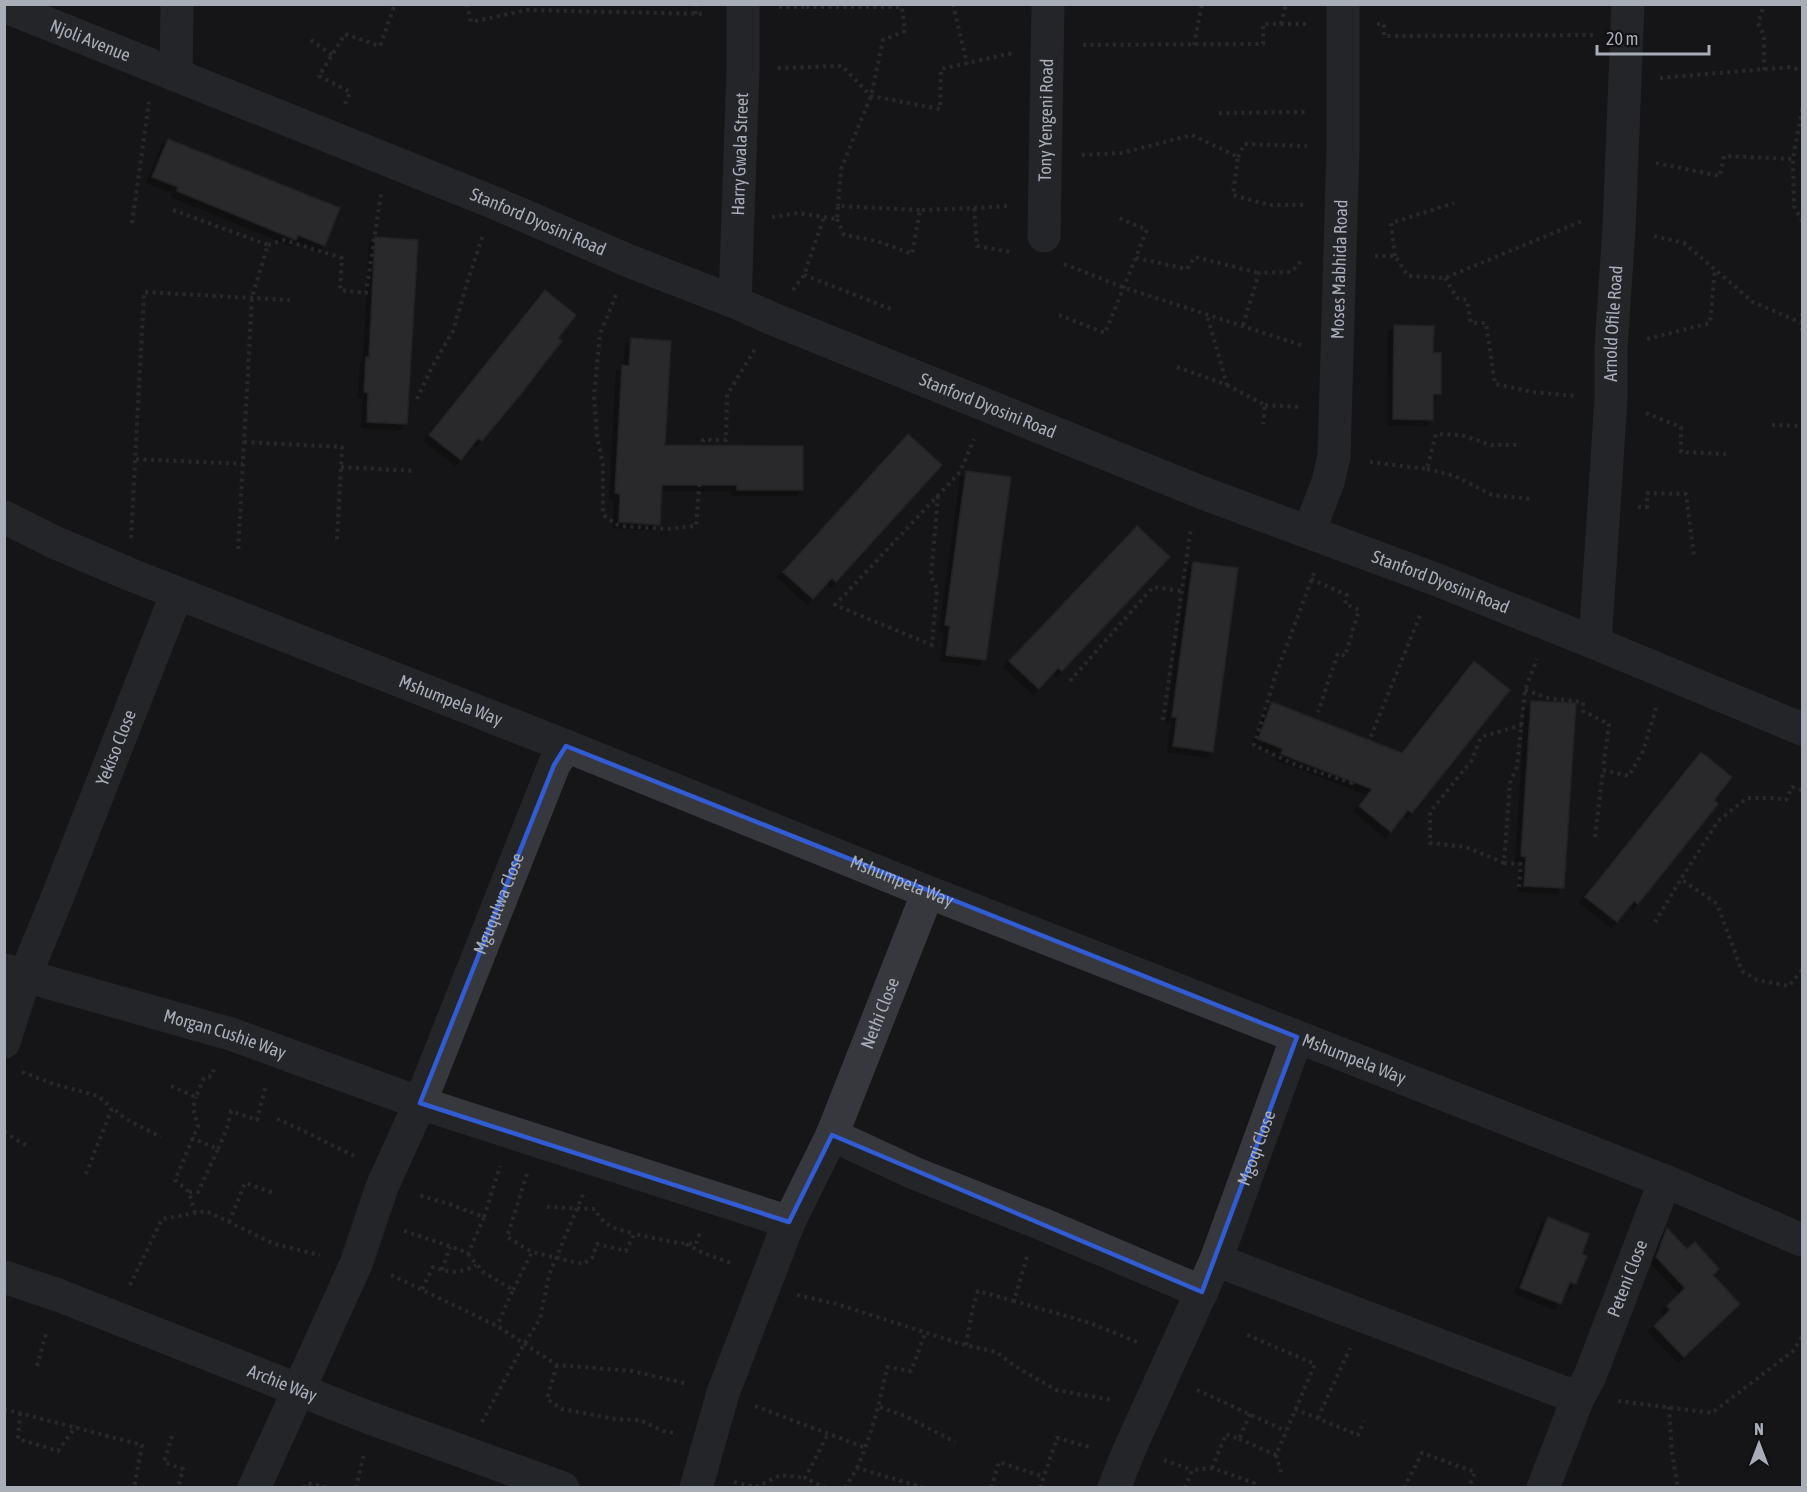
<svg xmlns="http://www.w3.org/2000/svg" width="1807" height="1492" font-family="'Asap Condensed',sans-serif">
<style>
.building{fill:#404145;stroke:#303034;stroke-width:1.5;filter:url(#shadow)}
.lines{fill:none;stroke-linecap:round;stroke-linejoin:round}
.path{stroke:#3d3f44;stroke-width:4;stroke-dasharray:3 4.5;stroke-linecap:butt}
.street{stroke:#37383d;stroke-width:33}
.marked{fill:none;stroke:#325cd3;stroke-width:4.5;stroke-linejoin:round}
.labels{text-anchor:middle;stroke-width:4.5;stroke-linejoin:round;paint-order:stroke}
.street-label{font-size:18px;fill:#a8adb8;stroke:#111113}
</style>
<defs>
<filter id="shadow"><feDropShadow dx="-5.5" dy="5.5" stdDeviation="0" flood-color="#0009"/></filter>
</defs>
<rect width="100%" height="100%" fill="#161618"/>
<!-- building -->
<g class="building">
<path d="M168 139 340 208 325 246 298 235 296 240 177 191 178 187 152 177Z"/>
<path d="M375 237 418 240 407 424 367 422 368 393 364 392 366 357H369Z"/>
<path d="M545 290 576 315 558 338 562 341 520 395 482 441 478 438 461 460 429 435Z"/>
<path d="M1394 325 1434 326 1433 353H1441V394H1433V420L1393 419Z"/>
<path d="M631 338 671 341 665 445 803 446V490H737V485H662L660 525 619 522 620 494 615 493 622 365 629 366Z"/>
<path d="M908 434 942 465 836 582 832 578 813 599 783 572Z"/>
<path d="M966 471 1011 477 986 660 946 655 950 626 945 625Z"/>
<path d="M1137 526 1170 557 1062 671 1058 668 1039 689 1009 661Z"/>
<path d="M1193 562 1238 568 1213 752 1173 746 1177 717H1172Z"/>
<path d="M1474 661 1510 690 1412 813 1408 810 1391 832 1359 806 1372 789 1281 754 1283 749 1258 739 1272 702 1402 753Z"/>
<path d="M1531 701 1576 703 1564 888 1524 886 1526 857 1521 856Z"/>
<path d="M1701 752 1732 777 1714 800 1718 804 1638 904 1634 901 1617 922 1585 897Z"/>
<path d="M1548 1217 1589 1234 1582 1254 1587 1256 1576 1284 1570 1282 1561 1304 1520 1288Z"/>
<path d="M1667 1228 1687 1249 1695 1242 1719 1269 1713 1275 1740 1304 1684 1357 1654 1326 1670 1310 1667 1306 1685 1288 1656 1257Z"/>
</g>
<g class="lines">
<!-- path -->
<g class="path">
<path d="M467 4 471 22 527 10 706 14"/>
<path d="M953 4 967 64"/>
<path d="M779 7H806V4"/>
<path d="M806 7H902L905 31 883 40 871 96 841 169 838 206"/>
<path d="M695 14 696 4"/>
<path d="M1281 24 1286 4"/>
<path d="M1377 24H1384V36L1593 35"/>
<path d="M311 40 332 55"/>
<path d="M1083 45 1263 44V24H1306"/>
<path d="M1194 45 1202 4"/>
<path d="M778 68 842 66 871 96 940 109 941 69 1013 53"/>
<path d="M1764 70V35L1758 23 1764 5"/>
<path d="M1660 78 1790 67 1802 71"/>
<path d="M345 104 350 92 319 76 345 34 380 46 395 4"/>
<path d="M1802 109 1793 159 1794 206 1802 221"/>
<path d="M1219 113 1306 112"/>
<path d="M1082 155 1122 153 1192 135 1238 157 1233 195 1269 205H1307"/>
<path d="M1238 157 1244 144 1307 146"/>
<path d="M1656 163 1720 176 1724 156 1793 159"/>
<path d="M974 208 1009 206"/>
<path d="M173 210 268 245 252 297 238 553"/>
<path d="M772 217 798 213 837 219 838 206 920 210"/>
<path d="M837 219 844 235 877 241 912 254 920 210 974 208 977 246 1011 252"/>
<path d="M132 223 149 102"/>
<path d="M1654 236 1684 243 1753 302 1802 323"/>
<path d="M268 245 284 240 342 258 340 290 366 293 381 194"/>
<path d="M1375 256H1395L1408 276 1445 278 1582 221"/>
<path d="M1395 256 1391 223 1454 203"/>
<path d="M1136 258 1187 269 1195 257 1259 273"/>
<path d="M1064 264 1125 288 1301 345"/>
<path d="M804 275 891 309"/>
<path d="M1445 278 1457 298 1467 300 1471 323H1486L1495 384 1532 392 1575 396"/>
<path d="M793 290 804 275 824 217"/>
<path d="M616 295 600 334 594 395 597 436 603 465V515L619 526 667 529 696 526 703 440H726L727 395 755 349"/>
<path d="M1802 313V332"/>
<path d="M1059 315 1105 333 1147 230 1119 218"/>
<path d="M1243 325 1259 273 1291 272 1303 259"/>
<path d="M1647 339 1710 323 1715 269"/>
<path d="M1177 367 1227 385 1207 315"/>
<path d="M1227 385 1265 405 1263 424"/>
<path d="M417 399 432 367 453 331 467 283 483 235"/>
<path d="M1265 405 1300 407"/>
<path d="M1646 413 1681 427V452L1726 454"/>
<path d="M1772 425 1802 426"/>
<path d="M244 442 342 447 337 539"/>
<path d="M136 459 243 464"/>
<path d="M1370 462 1427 469 1436 434 1461 435 1491 445H1520"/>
<path d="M341 467 416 471"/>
<path d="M1427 469 1455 476 1492 495 1532 499"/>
<path d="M938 496 931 576 937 589 932 645 835 605 960 472 974 439"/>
<path d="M1638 507H1647V493L1686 494 1694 556"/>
<path d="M131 538 144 292 290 300"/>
<path d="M1314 573 1276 674 1254 745 1296 765 1352 783 1421 613"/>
<path d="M1311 579 1347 595 1345 604 1359 610 1345 656 1338 653 1318 712"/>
<path d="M1070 681 1153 587 1182 591"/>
<path d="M1525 690 1548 698 1583 702V711L1609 724 1603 769"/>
<path d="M1163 720 1191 528"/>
<path d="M1802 790 1792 787 1786 800 1774 798H1747L1718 821 1681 879 1717 904 1742 971 1757 980 1789 986 1802 970"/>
<path d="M1595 837 1603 770 1629 776 1643 751 1656 708"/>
<path d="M1504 863 1466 847 1430 843V812L1472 760 1481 737 1522 725"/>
<path d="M1519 887 1521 864 1504 863 1510 783 1517 767 1525 690 1537 659"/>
<path d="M1655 922 1681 879"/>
<path d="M22 1072 54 1084 98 1096 112 1108"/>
<path d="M171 1086 196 1097 204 1078 212 1076 215 1065"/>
<path d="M277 1119C304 1130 330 1145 357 1157"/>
<path d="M4 1132 29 1147"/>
<path d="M218 1149 227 1128 231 1111 257 1120 266 1085"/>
<path d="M86 1174 112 1108 126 1119 161 1137"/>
<path d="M527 1174 507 1237 532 1252"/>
<path d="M189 1192H198L218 1149 192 1138"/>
<path d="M547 1207 595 1209C604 1228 616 1228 634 1234"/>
<path d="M195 1213 189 1192 175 1180 198 1126 193 1108 196 1097"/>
<path d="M484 1217 500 1166"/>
<path d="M229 1222 245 1183 274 1193"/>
<path d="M404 1231 461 1250 468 1254 484 1217 452 1205 418 1195"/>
<path d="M686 1244 703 1253 734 1264"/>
<path d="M468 1254 483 1272 513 1290 497 1326"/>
<path d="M1027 1257 1014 1301 1087 1322 1140 1343"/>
<path d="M442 1270 450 1247"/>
<path d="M391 1275 497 1326 557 1365 632 1371 688 1384"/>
<path d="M130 1285 162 1219 206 1211 274 1244 320 1255"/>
<path d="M422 1289 433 1267C449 1273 461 1274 476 1265"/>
<path d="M513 1290 532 1252 583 1264 592 1258 597 1244 626 1251 634 1234 678 1243 696 1244 700 1232"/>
<path d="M797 1295 837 1304 961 1344 996 1352 1015 1366 1056 1390 1111 1400"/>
<path d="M966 1345 973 1307 978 1291 1014 1301"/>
<path d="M557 1365 547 1399 562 1409 615 1419 640 1420 663 1431 675 1433"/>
<path d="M37 1366 47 1330"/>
<path d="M1197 1390 1286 1431"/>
<path d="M1618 1401 1712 1413 1793 1351 1802 1337"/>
<path d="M755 1406 866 1448"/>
<path d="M880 1407 905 1416 955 1442"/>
<path d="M1669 1407 1672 1453 1678 1488"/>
<path d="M4 1409 142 1445 134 1488"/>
<path d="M1295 1409 1358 1435 1364 1421"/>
<path d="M20 1413 18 1439 58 1451 76 1426"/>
<path d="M1318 1418 1350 1348"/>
<path d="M482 1422 524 1344 540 1319 549 1275 584 1192"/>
<path d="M172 1436 164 1462 183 1469 178 1488"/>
<path d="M1239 1439 1276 1455 1315 1364 1245 1334"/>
<path d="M1276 1455 1282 1476"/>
<path d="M1164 1460 1192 1470"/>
<path d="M857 1468C871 1436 880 1403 887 1367L911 1371 926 1331"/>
<path d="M1212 1468 1226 1434 1239 1439 1250 1414"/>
<path d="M734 1482 756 1487 781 1475 805 1478"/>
<path d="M304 1488 307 1483 329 1488"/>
<path d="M356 1488 364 1453"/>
<path d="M826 1488 805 1478 828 1434"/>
<path d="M845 1488 857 1468 925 1488"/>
<path d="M991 1488 999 1462 1044 1477"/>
<path d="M1040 1488 1057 1438 1093 1448"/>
<path d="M1185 1488 1192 1470 1212 1468 1254 1483 1253 1488"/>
<path d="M1404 1488 1422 1453 1475 1472 1469 1488"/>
</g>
<!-- street -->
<g class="street">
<path id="s1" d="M4 6 495 203 629 261 735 302 773 319 1203 493 1435 579 1595 643 1802 729"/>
<path d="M176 75 177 4"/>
<path id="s2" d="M1044 236 1048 4"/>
<path id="s3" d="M735 302 743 69V4"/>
<path id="s4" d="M4 517 54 542 129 574 566 746 928 892 1665 1181 1802 1240"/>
<path id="s5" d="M1309 531 1328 482 1334 457 1343 147V4"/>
<path id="s6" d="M1595 643 1611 399V348L1619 228 1628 4"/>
<path id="s7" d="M4 970 231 1034 420 1103 789 1222"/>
<path id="s8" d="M4 1042 25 976 55 903 177 593"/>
<path d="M832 1135 914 1173 1042 1224 1202 1292"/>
<path d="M1216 1260 1578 1398"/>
<path id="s9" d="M4 1277 58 1295 370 1418 563 1488"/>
<path id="s10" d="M254 1488 356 1264 382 1187 420 1103 554 765 566 746"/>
<path id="s11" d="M696 1488 723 1393 789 1222 832 1135 928 892"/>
<path id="s12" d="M1114 1488 1130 1448 1216 1260 1297 1037"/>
<path id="s13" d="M1543 1488 1578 1398 1590 1376 1665 1181"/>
</g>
</g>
<!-- marked area -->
<path d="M0 0H1807V1492H0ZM566 746 1297 1037 1202 1292 832 1135 789 1222 420 1103 554 765Z" fill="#161618" fill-opacity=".55" fill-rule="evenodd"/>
<path class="marked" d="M566 746 1297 1037 1202 1292 832 1135 789 1222 420 1103 554 765Z"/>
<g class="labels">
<!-- street labels -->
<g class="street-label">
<text dy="6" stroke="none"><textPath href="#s1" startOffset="93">Njoli Avenue</textPath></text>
<text dy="6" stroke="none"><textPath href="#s2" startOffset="116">Tony Yengeni Road</textPath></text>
<text dy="6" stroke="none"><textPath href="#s3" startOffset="148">Harry Gwala Street</textPath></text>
<text dy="6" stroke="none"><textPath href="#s1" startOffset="576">Stanford Dyosini Road</textPath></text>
<text dy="6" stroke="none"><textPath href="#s5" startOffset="266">Moses Mabhida Road</textPath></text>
<text dy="6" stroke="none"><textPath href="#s6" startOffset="320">Arnold Ofile Road</textPath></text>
<text dy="6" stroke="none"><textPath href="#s1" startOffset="1062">Stanford Dyosini Road</textPath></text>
<text dy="6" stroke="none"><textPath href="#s1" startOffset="1548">Stanford Dyosini Road</textPath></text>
<text dy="6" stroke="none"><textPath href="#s4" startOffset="483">Mshumpela Way</textPath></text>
<text dy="6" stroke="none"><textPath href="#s8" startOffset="315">Yekiso Close</textPath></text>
<text dy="6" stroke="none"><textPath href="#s4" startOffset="969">Mshumpela Way</textPath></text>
<text dy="6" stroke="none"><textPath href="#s10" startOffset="634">Mguqulwa Close</textPath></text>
<text dy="6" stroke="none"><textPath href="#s11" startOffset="510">Nethi Close</textPath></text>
<text dy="6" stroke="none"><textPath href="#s7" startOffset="230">Morgan Cushie Way</textPath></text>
<text dy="6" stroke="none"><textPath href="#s4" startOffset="1455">Mshumpela Way</textPath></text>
<text dy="6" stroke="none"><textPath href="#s12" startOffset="369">Mgoqi Close</textPath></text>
<text dy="6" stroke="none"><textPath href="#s13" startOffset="226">Peteni Close</textPath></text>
<text dy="6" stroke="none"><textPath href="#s9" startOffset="298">Archie Way</textPath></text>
</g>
</g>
<!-- border -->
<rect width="1807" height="1492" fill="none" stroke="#a8adb8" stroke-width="12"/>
<!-- north arrow -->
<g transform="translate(1759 1444)" stroke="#111113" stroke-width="4.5" paint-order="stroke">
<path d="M0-4.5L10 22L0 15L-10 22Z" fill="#a8adb8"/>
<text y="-9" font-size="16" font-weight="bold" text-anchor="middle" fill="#a8adb8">N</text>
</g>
<!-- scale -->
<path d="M1597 45v9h112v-9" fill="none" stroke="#a8adb8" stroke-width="3"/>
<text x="1606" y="45" font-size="18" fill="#a8adb8" stroke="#111113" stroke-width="4.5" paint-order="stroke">20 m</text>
</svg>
